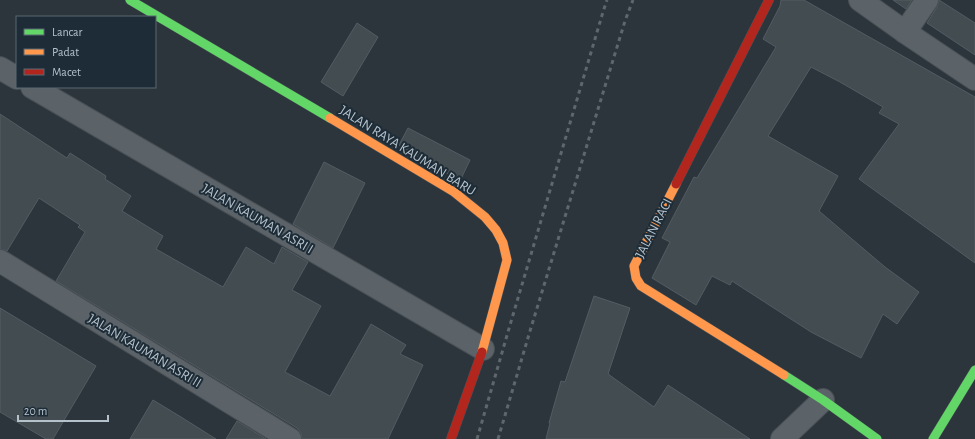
<svg xmlns="http://www.w3.org/2000/svg" width="975" height="439" font-family="'Alegreya Sans',sans-serif">
<style>
.building{fill:#434c50;stroke:#535c63}
.lines{fill:none;stroke-linecap:round;stroke-linejoin:round}
.street-casing{stroke:#495055;stroke-width:24}
.fast-casing{stroke:#495055;stroke-width:10}
.slow-casing{stroke:#495055;stroke-width:10}
.jam-casing{stroke:#495055;stroke-width:10}
.street{stroke:#5b6369;stroke-width:22}
.fast{stroke:#63d668;stroke-width:9}
.slow{stroke:#ff974d;stroke-width:9}
.jam{stroke:#b3261e;stroke-width:9}
.rail{stroke:#5f676c;stroke-width:3;stroke-dasharray:4 4;stroke-linecap:butt}
.labels{text-anchor:middle;stroke-width:4;stroke-linejoin:round;paint-order:stroke}
.street-label{font-size:14px;fill:#b5c2cc;stroke:#1d2c37}
</style>
<rect width="100%" height="100%" fill="#2b353b"/>
<!-- building -->
<g class="building">
<path d="M781 0H804L975 97V263L859 179 899 124 879 113 883 107 840 82 811 67 768 136 838 176 819 211 885 267 919 292 897 324 883 314 861 358 811 332 732 281 730 285 712 276 696 305 652 278 670 242 662 238 694 177 697 178 776 47 763 39 780 6Z"/>
<path d="M893 0H912L906 9Z"/>
<path d="M939 0 975 23V55L927 23 937 7Z"/>
<path d="M357 23 378 37 343 96 321 82Z"/>
<path d="M0 114 67 158 70 153 106 176 105 179 131 196 122 211 163 236 156 249 223 287 246 247 274 264 282 247 308 262 292 290 321 306 285 372 330 396 371 324 406 345 400 354 423 365 388 439H302L301 433 297 428 56 281 85 232 78 227 80 225 39 198 7 251 0 249Z"/>
<path d="M408 128 470 160 460 181 399 145Z"/>
<path d="M324 162 365 183 333 248 293 224Z"/>
<path d="M594 296 630 308 608 374 654 407 668 385 750 439H546L550 423H549L561 381 565 382Z"/>
<path d="M0 308 96 366 53 439H46L0 412Z"/>
<path d="M153 400 181 417 216 439H130Z"/>
<path d="M237 421 266 439H226Z"/>
</g>
<g class="lines">
<defs>
<g id="street">
<path d="M860 0 905 32 975 79"/>
<path d="M905 32 927 0"/>
<path d="M0 68 17 78"/>
<path d="M32 87 483 349"/>
<path d="M0 261 290 439"/>
<path d="M782 439 823 400"/>
</g>
<g id="fast">
<path d="M130 0 330 118"/>
<path d="M784 375 823 400 877 439"/>
<path d="M933 439 975 370"/>
</g>
<g id="slow">
<path d="M330 118 454 192 485 217 496 230 503 243 507 260 482 352"/>
<path d="M676 184 634 266 636 278 641 286 784 375"/>
</g>
<g id="jam">
<path d="M676 184 769 0"/>
<path d="M451 439 482 352"/>
</g>
</defs>
<!-- street casing -->
<use href="#street" class="street-casing"/>
<!-- fast casing -->
<use href="#fast" class="fast-casing"/>
<!-- slow casing -->
<use href="#slow" class="slow-casing"/>
<!-- jam casing -->
<use href="#jam" class="jam-casing"/>
<!-- street -->
<use href="#street" class="street"/>
<!-- fast -->
<use href="#fast" class="fast"/>
<!-- slow -->
<use href="#slow" class="slow"/>
<!-- jam -->
<use href="#jam" class="jam"/>
<!-- rail -->
<g class="rail">
<path d="M477 439 510 325 603 12 607 0"/>
<path d="M498 439 530 331 625 21 633 0"/>
</g>
</g>
<g class="labels">
<!-- street labels -->
<g class="street-label">
<text transform="translate(408 150) rotate(32)" y="5">JALAN RAYA KAUMAN BARU</text>
<text transform="translate(258 218) rotate(30)" y="5">JALAN KAUMAN ASRI I</text>
<text transform="translate(653 228) rotate(-63)" y="5">JALAN RACI</text>
<text transform="translate(145 350) rotate(31)" y="5">JALAN KAUMAN ASRI II</text>
</g>
</g>
<!-- legend -->
<rect x="16" y="16" width="140" height="72" fill="#1d2c37" stroke="#5a6873"/>
<rect x="24" y="29" width="20" height="6" fill="#63d668" stroke="#5a6873"/>
<text x="52" y="36" font-size="12" fill="#b5c2cc">Lancar</text>
<rect x="24" y="49" width="20" height="6" fill="#ff974d" stroke="#5a6873"/>
<text x="52" y="56" font-size="12" fill="#b5c2cc">Padat</text>
<rect x="24" y="69" width="20" height="6" fill="#b3261e" stroke="#5a6873"/>
<text x="52" y="76" font-size="12" fill="#b5c2cc">Macet</text>
<!-- scale -->
<path d="M18 415v6h90v-6" fill="none" stroke="#b5c2cc" stroke-width="2"/>
<text x="24" y="415" font-size="12" fill="#b5c2cc" stroke="#1d2c37" stroke-width="3" paint-order="stroke">20 m</text>
</svg>
